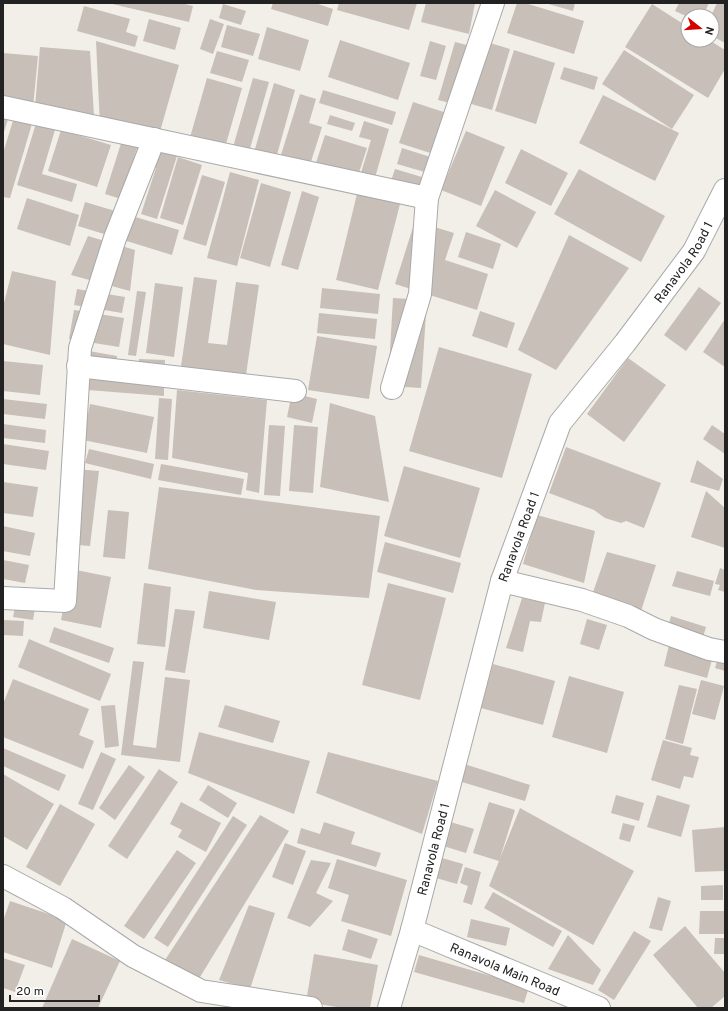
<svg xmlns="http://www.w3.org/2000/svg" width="728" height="1011" font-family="Overpass,sans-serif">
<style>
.building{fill:#c7bfb8}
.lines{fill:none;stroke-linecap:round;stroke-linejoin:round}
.street-casing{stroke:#a9a9a9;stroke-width:24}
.street{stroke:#fff;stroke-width:22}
.labels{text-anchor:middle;stroke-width:3;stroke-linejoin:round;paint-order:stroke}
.street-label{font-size:13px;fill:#222;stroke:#fff}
</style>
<rect width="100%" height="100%" fill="#f2efe9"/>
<!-- building -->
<g class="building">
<path d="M108 3H181L193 6 189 22Z"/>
<path d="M273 3H315L333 9 328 26 271 9Z"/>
<path d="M339 3H417L409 30 337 10Z"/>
<path d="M426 3H475L469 34 421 22Z"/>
<path d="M517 3H525L584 21 574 54 507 33Z"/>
<path d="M545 3H575L573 11Z"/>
<path d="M679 3H709L703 16H688V17L675 11Z"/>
<path d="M717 3H725V43L712 36V16H711Z"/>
<path d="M223 4 246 11 241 25 219 18Z"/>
<path d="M652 4 688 27V40H709L725 50V69L708 98 625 47Z"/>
<path d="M84 6 130 19 126 32 138 36 135 47 77 31Z"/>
<path d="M149 19 181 28 175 50 143 41Z"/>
<path d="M210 19 224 24 213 54 200 49Z"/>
<path d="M227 25 260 34 253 56 221 47Z"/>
<path d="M267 27 309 40 300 71 258 59Z"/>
<path d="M477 39 510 49 492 110 458 100Z"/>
<path d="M340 40 410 63 398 100 328 77Z"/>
<path d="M96 41 179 65 157 142 100 126Z"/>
<path d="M430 41 446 46 436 80 420 76Z"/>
<path d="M455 42 471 46 454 104 438 100Z"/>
<path d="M40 47 90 51 94 116 35 107Z"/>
<path d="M514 50 555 63 536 124 495 111Z"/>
<path d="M624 50 694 95 672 129 602 84Z"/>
<path d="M217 51 249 60 242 82 210 73Z"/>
<path d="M3 53 38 56 33 107 3 104Z"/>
<path d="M564 67 598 77 594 90 560 79Z"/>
<path d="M207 78 242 88 222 158 187 148Z"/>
<path d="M253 78 269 82 249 152 233 147Z"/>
<path d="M274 83 295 90 275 162 253 156Z"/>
<path d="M323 90 396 112 392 125 319 103Z"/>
<path d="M300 94 316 99 309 123 322 127 309 168 280 158Z"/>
<path d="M603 95 679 133 655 181 579 143Z"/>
<path d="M413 102 459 117 446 158 399 143Z"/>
<path d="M16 111 34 117 10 198 3 197V153Z"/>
<path d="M3 114 9 116 3 135Z"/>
<path d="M330 115 355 123 352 131 327 124Z"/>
<path d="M38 117 57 123 42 174 77 184 72 202 17 185Z"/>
<path d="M364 121 389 129 374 181 360 176 371 140 359 137Z"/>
<path d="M61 130 111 145 97 187 48 171Z"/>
<path d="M466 131 505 147 481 206 441 190Z"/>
<path d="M325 135 367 148 356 182 314 169Z"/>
<path d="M123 137 139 142 121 199 105 194Z"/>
<path d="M402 148 440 160 435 175 397 164Z"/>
<path d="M521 149 568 173 551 206 505 183Z"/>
<path d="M143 150 160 155 161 151 177 156 157 219 141 214 156 168 139 163Z"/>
<path d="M178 157 202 165 183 225 160 218Z"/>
<path d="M395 169 432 180 428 196 390 184Z"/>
<path d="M579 169 665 216 641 262 554 214Z"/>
<path d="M230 172 259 180 237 266 207 258Z"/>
<path d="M202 175 225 182 206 246 183 239Z"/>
<path d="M261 183 291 192 270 267 240 258Z"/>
<path d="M495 190 536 212 517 248 476 226Z"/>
<path d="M302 191 319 197 298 270 281 265Z"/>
<path d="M357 194 400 204 378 290 336 280Z"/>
<path d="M27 198 79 215 70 246 17 229Z"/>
<path d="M85 202 179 230 172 255 78 226Z"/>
<path d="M415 221 454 233 445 260 488 274 477 310 395 284Z"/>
<path d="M466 232 501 244 493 269 458 257Z"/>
<path d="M569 235 629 268 556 370 518 350Z"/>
<path d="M88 236 135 250 130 291 71 275Z"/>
<path d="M12 271 56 281 50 355 3 344V307Z"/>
<path d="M194 277 217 280 208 343 227 345 236 282 259 285 245 382 180 373Z"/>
<path d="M155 283 183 287 174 357 146 353Z"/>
<path d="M699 287 721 303 686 351 664 335Z"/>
<path d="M322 288 380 294 378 314 320 308Z"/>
<path d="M77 289 125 297 122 313 74 305Z"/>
<path d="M137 291 146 292 136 356 128 355Z"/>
<path d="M393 298 427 300 421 388 388 386Z"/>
<path d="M74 310 124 318 119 347 69 339Z"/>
<path d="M480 311 515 323 507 348 472 336Z"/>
<path d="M319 313 377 319 375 339 317 333Z"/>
<path d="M725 319V367L703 352Z"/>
<path d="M317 336 377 346 369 399 308 390Z"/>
<path d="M439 347 532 374 502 478 409 451Z"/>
<path d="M72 348 117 356 115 370Z"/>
<path d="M628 358 666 385 624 442 587 414Z"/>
<path d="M139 359 165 360 164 377 139 376Z"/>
<path d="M3 361 43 365 40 395 3 391Z"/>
<path d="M76 374 164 381V396L75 389Z"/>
<path d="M177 390 267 400 259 493 246 490 248 473 172 458Z"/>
<path d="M292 393 317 399 312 423 287 417Z"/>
<path d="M159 398 172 399 168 460 155 459Z"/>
<path d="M3 399 47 404 45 419 3 414Z"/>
<path d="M330 403 375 416 389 502 320 487Z"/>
<path d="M90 404 154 417 147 453 83 440Z"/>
<path d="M3 424 46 430 45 443 3 438Z"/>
<path d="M269 425 285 426 280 496 264 495Z"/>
<path d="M294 425 318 427 313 493 289 491Z"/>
<path d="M712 425 725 434V454L703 439Z"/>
<path d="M3 444 49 451 46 470 3 464Z"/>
<path d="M566 447 661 483 644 528 626 521 621 523 605 518 594 510 549 493Z"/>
<path d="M89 449 154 464 151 479 85 463Z"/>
<path d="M697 460 723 479 719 491 690 482Z"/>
<path d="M161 464 244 479 241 495 158 480Z"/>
<path d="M404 466 480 488 460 558 384 536Z"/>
<path d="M64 468 99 471 90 546 56 543Z"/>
<path d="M3 482 38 487 33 517 3 513Z"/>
<path d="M159 487 380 516 369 598 256 590 148 569Z"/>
<path d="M706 491 725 508V548L691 537Z"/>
<path d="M108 510 129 512 125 559 103 557Z"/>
<path d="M537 515 595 531 584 583 523 564Z"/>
<path d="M3 526 35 533 30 556 3 551Z"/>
<path d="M385 542 461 563 453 593 377 572Z"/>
<path d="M607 552 656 565 640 614 591 598Z"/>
<path d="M3 560 29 565 25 583 3 579Z"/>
<path d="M720 568 725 570V592L718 590 720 585 715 584Z"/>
<path d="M71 569 111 577 101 628 61 620Z"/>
<path d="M677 571 714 581 710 596 672 586Z"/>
<path d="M144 583 171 587 165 647 137 644Z"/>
<path d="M388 583 446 598 420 700 362 685Z"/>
<path d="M19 587 38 590 33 620 13 617Z"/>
<path d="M209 591 276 602 269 640 203 628Z"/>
<path d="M522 598 545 603 541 622 530 621 523 652 506 648Z"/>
<path d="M175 609 195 611 185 673 165 670Z"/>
<path d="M671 616 706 627 702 641 667 630Z"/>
<path d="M587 619 607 625 599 650 580 644Z"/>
<path d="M3 620 24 621 23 636 3 635Z"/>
<path d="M54 627 114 648 109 663 49 642Z"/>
<path d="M29 639 111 674 100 701 18 667Z"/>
<path d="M669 645 713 656 707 678 664 666Z"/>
<path d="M720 651 725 653V671L715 668Z"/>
<path d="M133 661 144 662 133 745 156 748 165 677 190 680 180 762 121 755Z"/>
<path d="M493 664 555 681 543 725 481 708Z"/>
<path d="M569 676 624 692 607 753 552 737Z"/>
<path d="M13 679 89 709 79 735 94 741 83 769 3 737V704Z"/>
<path d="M701 680 724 686 715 720 692 714Z"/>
<path d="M679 685 697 689 683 744 665 739Z"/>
<path d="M115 705 119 746 105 748 101 706Z"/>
<path d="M225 705 280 721 273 743 218 727Z"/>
<path d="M199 732 310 761 294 814 188 773Z"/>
<path d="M663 740 692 748 690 755 699 757 693 778 684 776 680 789 651 780Z"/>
<path d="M3 748 66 775 59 791 3 766Z"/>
<path d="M101 752 116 759 93 810 78 804Z"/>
<path d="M328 752 438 781 422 834 316 793Z"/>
<path d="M458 762 530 785 525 801 452 779Z"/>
<path d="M129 765 145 777 115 820 99 808Z"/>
<path d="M159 769 178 782 127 859 108 846Z"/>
<path d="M3 774 54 804 27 850 3 836Z"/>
<path d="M208 785 237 803 228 818 199 800Z"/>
<path d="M616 795 644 803 639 821 611 813Z"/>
<path d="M657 795 690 805 681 837 647 827Z"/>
<path d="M181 802 221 823 206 852 178 837 182 830 170 824Z"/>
<path d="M489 802 515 810 500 858 520 808 634 871 593 945 489 886 499 861 473 853Z"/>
<path d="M60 804 95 824 60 886 26 867Z"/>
<path d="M260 815 289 831 197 982 165 960Z"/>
<path d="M233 816 247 825 168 947 154 938Z"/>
<path d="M447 821 474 829 466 853 440 845Z"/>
<path d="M324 822 355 832 351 844 381 853 376 867 297 843 301 828 320 834Z"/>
<path d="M623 823 635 826 630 842 619 839Z"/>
<path d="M725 827V871L695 872 692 830Z"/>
<path d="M285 843 306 851 293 885 272 877Z"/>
<path d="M177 850 196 863 144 939 124 926Z"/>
<path d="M435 856 463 864 457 884 429 876Z"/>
<path d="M337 859 407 880 391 936 341 921 349 895 328 888Z"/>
<path d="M311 860 331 863 316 893 333 901 310 927 287 918Z"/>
<path d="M465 867 481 872 472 905 463 902 468 886 460 883Z"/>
<path d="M723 885V900H701V886Z"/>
<path d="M493 892 562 931 553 947 484 908Z"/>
<path d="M658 897 671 901 662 931 649 928Z"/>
<path d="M10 901 67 920 52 968 3 952V921Z"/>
<path d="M249 905 275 913 250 989 219 980Z"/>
<path d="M700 911H725V934H699Z"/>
<path d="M471 919 510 928 506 946 467 937Z"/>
<path d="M685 926 725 973V996L711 1008H698L653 955Z"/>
<path d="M348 929 378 939 371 959 342 950Z"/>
<path d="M634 931 651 941 614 1000 598 990Z"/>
<path d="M568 935 601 970 593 985 548 969Z"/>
<path d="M715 938H725V954H714Z"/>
<path d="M72 939 120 961 98 1008H42Z"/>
<path d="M314 954 378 965 370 1008H343L306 1002Z"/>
<path d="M419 955 529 987 524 1003 414 972Z"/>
<path d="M3 958 25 965 15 992 3 988Z"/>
</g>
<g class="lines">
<defs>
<g id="street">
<path d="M3 107 427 198 493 3"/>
<path d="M78 366 295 391"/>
<path d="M392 388 420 294 427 198"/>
<path d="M502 581 582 600 628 616 654 629 709 649 725 652"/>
<path d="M3 598 65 601 80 348 115 238 154 139"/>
<path d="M3 876 63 908 133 956 201 991 311 1008"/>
<path id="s1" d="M412 930 599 1008"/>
<path id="s2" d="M389 1008 412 930 502 581 560 423 625 343 694 251 725 190"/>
</g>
</defs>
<!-- street casing -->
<use href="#street" class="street-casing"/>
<!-- street -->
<use href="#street" class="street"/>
</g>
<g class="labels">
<!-- street labels -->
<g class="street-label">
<text dy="5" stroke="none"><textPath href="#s2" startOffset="813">Ranavola Road 1</textPath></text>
<text dy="5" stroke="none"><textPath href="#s2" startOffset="489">Ranavola Road 1</textPath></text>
<text dy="5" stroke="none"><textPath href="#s2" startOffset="165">Ranavola Road 1</textPath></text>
<text dy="5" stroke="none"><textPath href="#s1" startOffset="101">Ranavola Main Road</textPath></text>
</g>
</g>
<!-- border -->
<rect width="728" height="1011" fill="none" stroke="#222222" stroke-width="8"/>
<!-- north arrow -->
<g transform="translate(700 28) rotate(107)"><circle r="19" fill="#ffffff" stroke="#a7a7a7"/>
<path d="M0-3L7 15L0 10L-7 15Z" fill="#d40000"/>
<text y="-6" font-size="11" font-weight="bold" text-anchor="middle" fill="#222222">N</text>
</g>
<!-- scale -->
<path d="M10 995v6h89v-6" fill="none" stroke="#222222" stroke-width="2"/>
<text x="16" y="995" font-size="12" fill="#222222" stroke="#ffffff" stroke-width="3" paint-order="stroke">20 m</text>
</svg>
